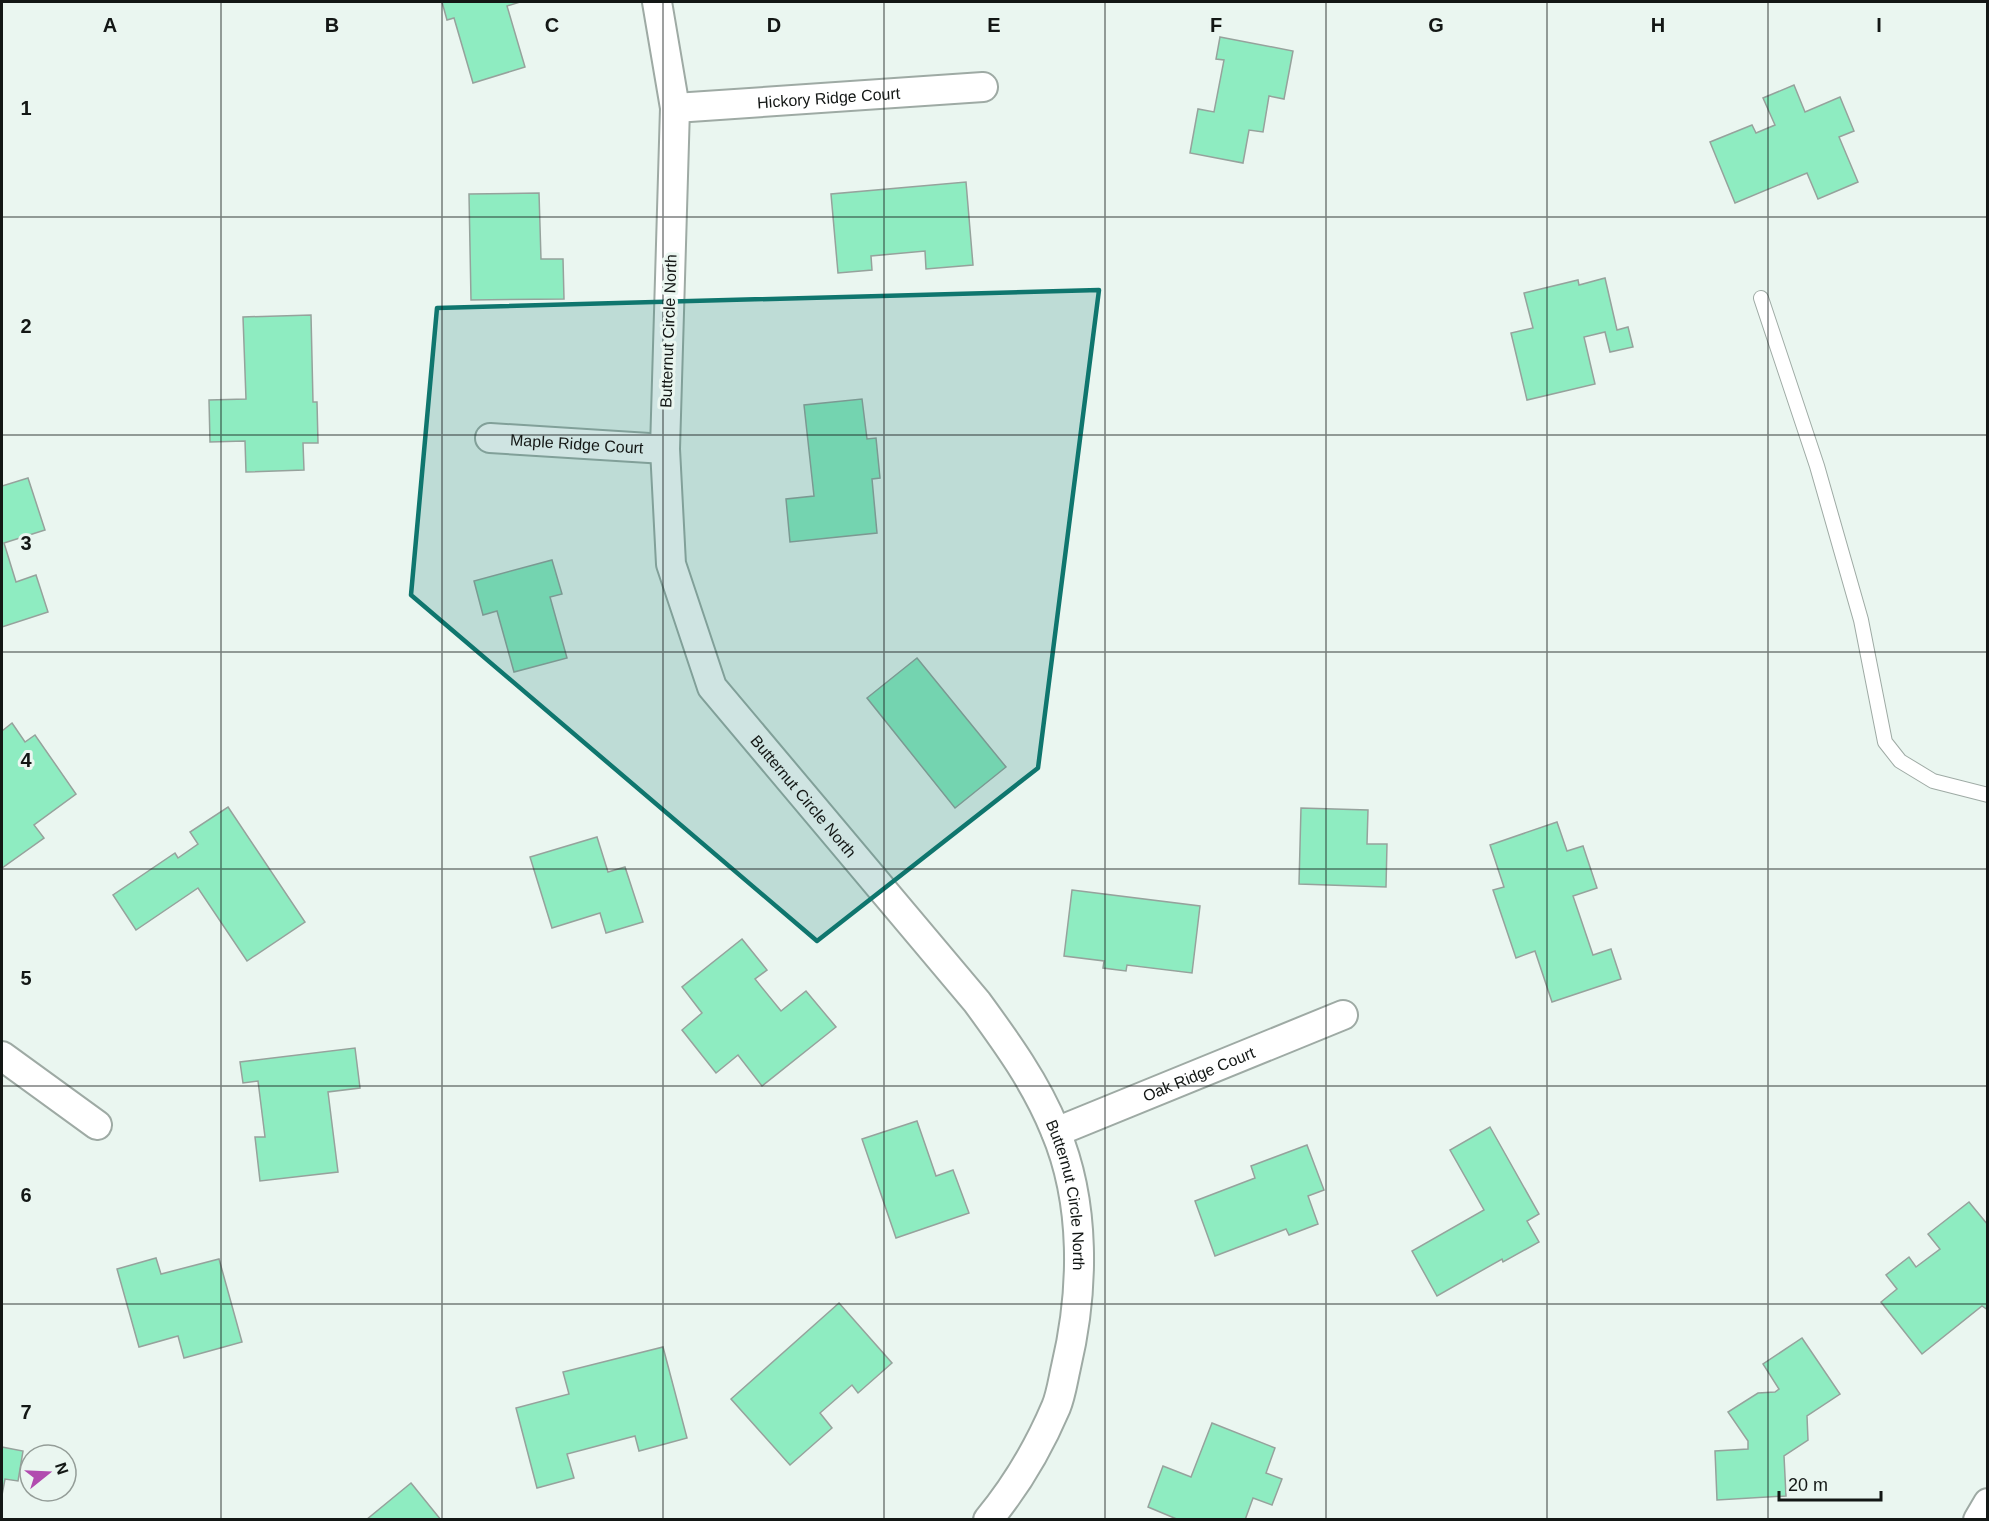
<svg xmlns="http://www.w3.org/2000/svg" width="1989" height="1521" font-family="Arial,sans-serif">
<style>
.building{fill:#8eecc1;stroke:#96a29c;stroke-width:1.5}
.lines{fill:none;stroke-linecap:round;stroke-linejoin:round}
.service-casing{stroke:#9eaaa4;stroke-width:16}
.minor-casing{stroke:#9eaaa4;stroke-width:32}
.service{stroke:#fff;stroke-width:14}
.minor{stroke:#fff;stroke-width:28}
.marked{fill:#0f766e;fill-opacity:0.2;stroke:#0f766e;stroke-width:4.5;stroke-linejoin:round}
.grid{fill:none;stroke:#131715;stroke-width:1.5;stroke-opacity:0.55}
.labels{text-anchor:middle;stroke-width:6;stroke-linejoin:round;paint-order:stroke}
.street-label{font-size:16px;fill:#131715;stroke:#eaf6f0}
.grid-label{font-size:20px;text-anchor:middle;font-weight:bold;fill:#131715;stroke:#eaf6f0;stroke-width:6;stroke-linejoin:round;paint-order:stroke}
</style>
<rect width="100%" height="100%" fill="#eaf6f0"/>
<!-- building -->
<g class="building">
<path d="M442 2H520L507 6 525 67 473 83 454 18 447 20Z"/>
<path d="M1220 37 1293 51 1284 99 1269 96 1263 132 1249 130 1243 163 1190 153 1198 109 1214 112 1224 60 1216 59Z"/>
<path d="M1794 85 1805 112 1840 97 1854 131 1839 137 1858 182 1818 199 1807 173 1735 203 1710 142 1752 125 1756 133 1775 125 1763 98Z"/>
<path d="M966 182 973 265 926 269 925 251 871 256 872 270 838 273 831 194Z"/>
<path d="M539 193 541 259H563L564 299 471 300 469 194Z"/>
<path d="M1605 278 1617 330 1628 327 1633 347 1610 352 1605 332 1584 337 1595 384 1527 400 1511 333 1533 328 1524 293 1578 280 1579 285Z"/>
<path d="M311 315 313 402H317L318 443H303L304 470 246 472 245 441 210 442 209 400 246 399 243 317Z"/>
<path d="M862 399 867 439 876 438 880 478 872 479 877 533 790 542 786 499 814 496 804 405Z"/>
<path d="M28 478 45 530 4 543 16 582 36 575 48 612 2 627V486Z"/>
<path d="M552 560 562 594 550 597 567 658 514 672 497 611 483 615 474 581Z"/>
<path d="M917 658 1006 767 955 808 867 698Z"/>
<path d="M12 723 25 742 35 735 76 794 34 825 44 838 2 868V731Z"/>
<path d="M228 807 305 922 247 961 198 888 136 930 113 895 175 853 178 858 198 844 190 832Z"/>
<path d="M1301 808 1368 810 1367 844H1387L1386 887 1299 884Z"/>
<path d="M1557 822 1567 851 1583 846 1597 888 1573 896 1593 955 1611 949 1621 979 1552 1002 1535 951 1516 958 1493 890 1504 887 1490 845Z"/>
<path d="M597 837 608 872 625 867 643 922 606 933 600 913 552 928 530 857Z"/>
<path d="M1072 890 1200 906 1192 973 1127 965 1126 971 1103 968 1104 961 1064 956Z"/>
<path d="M742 939 767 970 755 979 781 1011 806 991 836 1027 762 1086 738 1055 716 1073 682 1030 702 1013 682 987Z"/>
<path d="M355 1048 360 1088 328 1092 338 1172 260 1181 255 1137H265L258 1081 243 1083 240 1062Z"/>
<path d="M917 1121 936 1176 953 1170 969 1213 896 1238 862 1139Z"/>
<path d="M1490 1127 1539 1214 1527 1221 1539 1242 1503 1262 1502 1259 1437 1296 1412 1251 1484 1210 1450 1150Z"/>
<path d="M1307 1145 1324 1190 1308 1196 1318 1224 1289 1235 1286 1229 1215 1256 1195 1201 1255 1178 1251 1166Z"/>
<path d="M1969 1202 1988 1225V1310L1982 1306 1922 1354 1881 1302 1897 1289 1886 1275 1909 1257 1916 1267 1940 1249 1928 1234Z"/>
<path d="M156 1258 161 1274 219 1259 242 1342 184 1358 178 1336 139 1347 117 1269Z"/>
<path d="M839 1303 892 1363 858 1393 852 1385 820 1413 832 1428 790 1465 731 1399Z"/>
<path d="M1802 1338 1840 1394 1807 1416 1808 1440 1784 1456 1786 1496 1717 1500 1715 1451 1748 1449V1441L1728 1412 1758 1393 1775 1392 1779 1389 1763 1364Z"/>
<path d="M663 1347 687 1438 639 1451 635 1436 567 1454 574 1478 537 1488 516 1408 569 1394 563 1372Z"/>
<path d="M1212 1423 1275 1448 1266 1473 1282 1479 1272 1505 1253 1498 1245 1520H1179L1148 1507 1163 1466 1191 1477Z"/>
<path d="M2 1447 23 1451 18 1481 5 1479 2 1495Z"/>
<path d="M411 1483 441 1520H366Z"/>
</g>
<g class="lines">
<defs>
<path id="service" d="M1761 298 1817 466 1861 620 1885 742 1900 761 1933 781 1988 795"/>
<g id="minor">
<path id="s1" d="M657 2 675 108 665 449 671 564 712 687 977 1002C1007 1043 1036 1083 1055 1130 1086 1203 1084 1291 1066 1367 1063 1380 1061 1395 1056 1407 1039 1447 1016 1486 988 1520"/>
<path id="s2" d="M675 108 983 87"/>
<path id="s3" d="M490 438 665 449"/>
<path d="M2 1056 97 1125"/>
<path id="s4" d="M1056 1132 1343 1015"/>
<path d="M1978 1520 1988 1503"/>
</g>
</defs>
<!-- service casing -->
<use href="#service" class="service-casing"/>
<!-- minor casing -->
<use href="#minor" class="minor-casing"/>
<!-- service -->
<use href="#service" class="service"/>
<!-- minor -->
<use href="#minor" class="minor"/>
</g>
<!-- marked area -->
<path class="marked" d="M1099 290 1038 768 817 941 411 595 437 308Z"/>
<!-- grid -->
<path class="grid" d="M221 2V1520M442 2V1520M663 2V1520M884 2V1520M1105 2V1520M1326 2V1520M1547 2V1520M1768 2V1520M2 217H1988M2 435H1988M2 652H1988M2 869H1988M2 1086H1988M2 1304H1988"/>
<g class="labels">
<!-- street labels -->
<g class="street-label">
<text dy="6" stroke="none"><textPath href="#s2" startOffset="154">Hickory Ridge Court</textPath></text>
<text transform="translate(668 331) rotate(-88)" y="6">Butternut Circle North</text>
<text dy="6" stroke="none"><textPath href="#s3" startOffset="87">Maple Ridge Court</textPath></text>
<text dy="6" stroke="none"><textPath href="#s1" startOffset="836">Butternut Circle North</textPath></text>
<text dy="6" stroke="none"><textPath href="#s4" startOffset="154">Oak Ridge Court</textPath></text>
<text dy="6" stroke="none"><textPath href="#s1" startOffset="1322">Butternut Circle North</textPath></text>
</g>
</g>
<g class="grid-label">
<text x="110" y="32">A</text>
<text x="332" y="32">B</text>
<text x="552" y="32">C</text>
<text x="774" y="32">D</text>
<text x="994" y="32">E</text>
<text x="1216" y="32">F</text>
<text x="1436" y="32">G</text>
<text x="1658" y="32">H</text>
<text x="1879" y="32">I</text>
<text x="26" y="115">1</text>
<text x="26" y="333">2</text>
<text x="26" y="550">3</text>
<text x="26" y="767">4</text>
<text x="26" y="985">5</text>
<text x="26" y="1202">6</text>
<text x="26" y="1419">7</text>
</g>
<!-- border -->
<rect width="1989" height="1521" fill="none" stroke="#131715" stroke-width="6"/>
<!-- north arrow -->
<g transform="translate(48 1473) rotate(72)"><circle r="28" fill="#eaf6f0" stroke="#949d98" stroke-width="1.5"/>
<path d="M0-4.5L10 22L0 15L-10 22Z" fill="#b14baf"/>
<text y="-9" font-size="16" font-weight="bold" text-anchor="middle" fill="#131715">N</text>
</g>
<!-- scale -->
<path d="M1779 1491v9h102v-9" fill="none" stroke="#131715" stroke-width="3"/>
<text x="1788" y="1491" font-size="18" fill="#131715" stroke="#eaf6f0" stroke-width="4.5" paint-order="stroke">20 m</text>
</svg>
